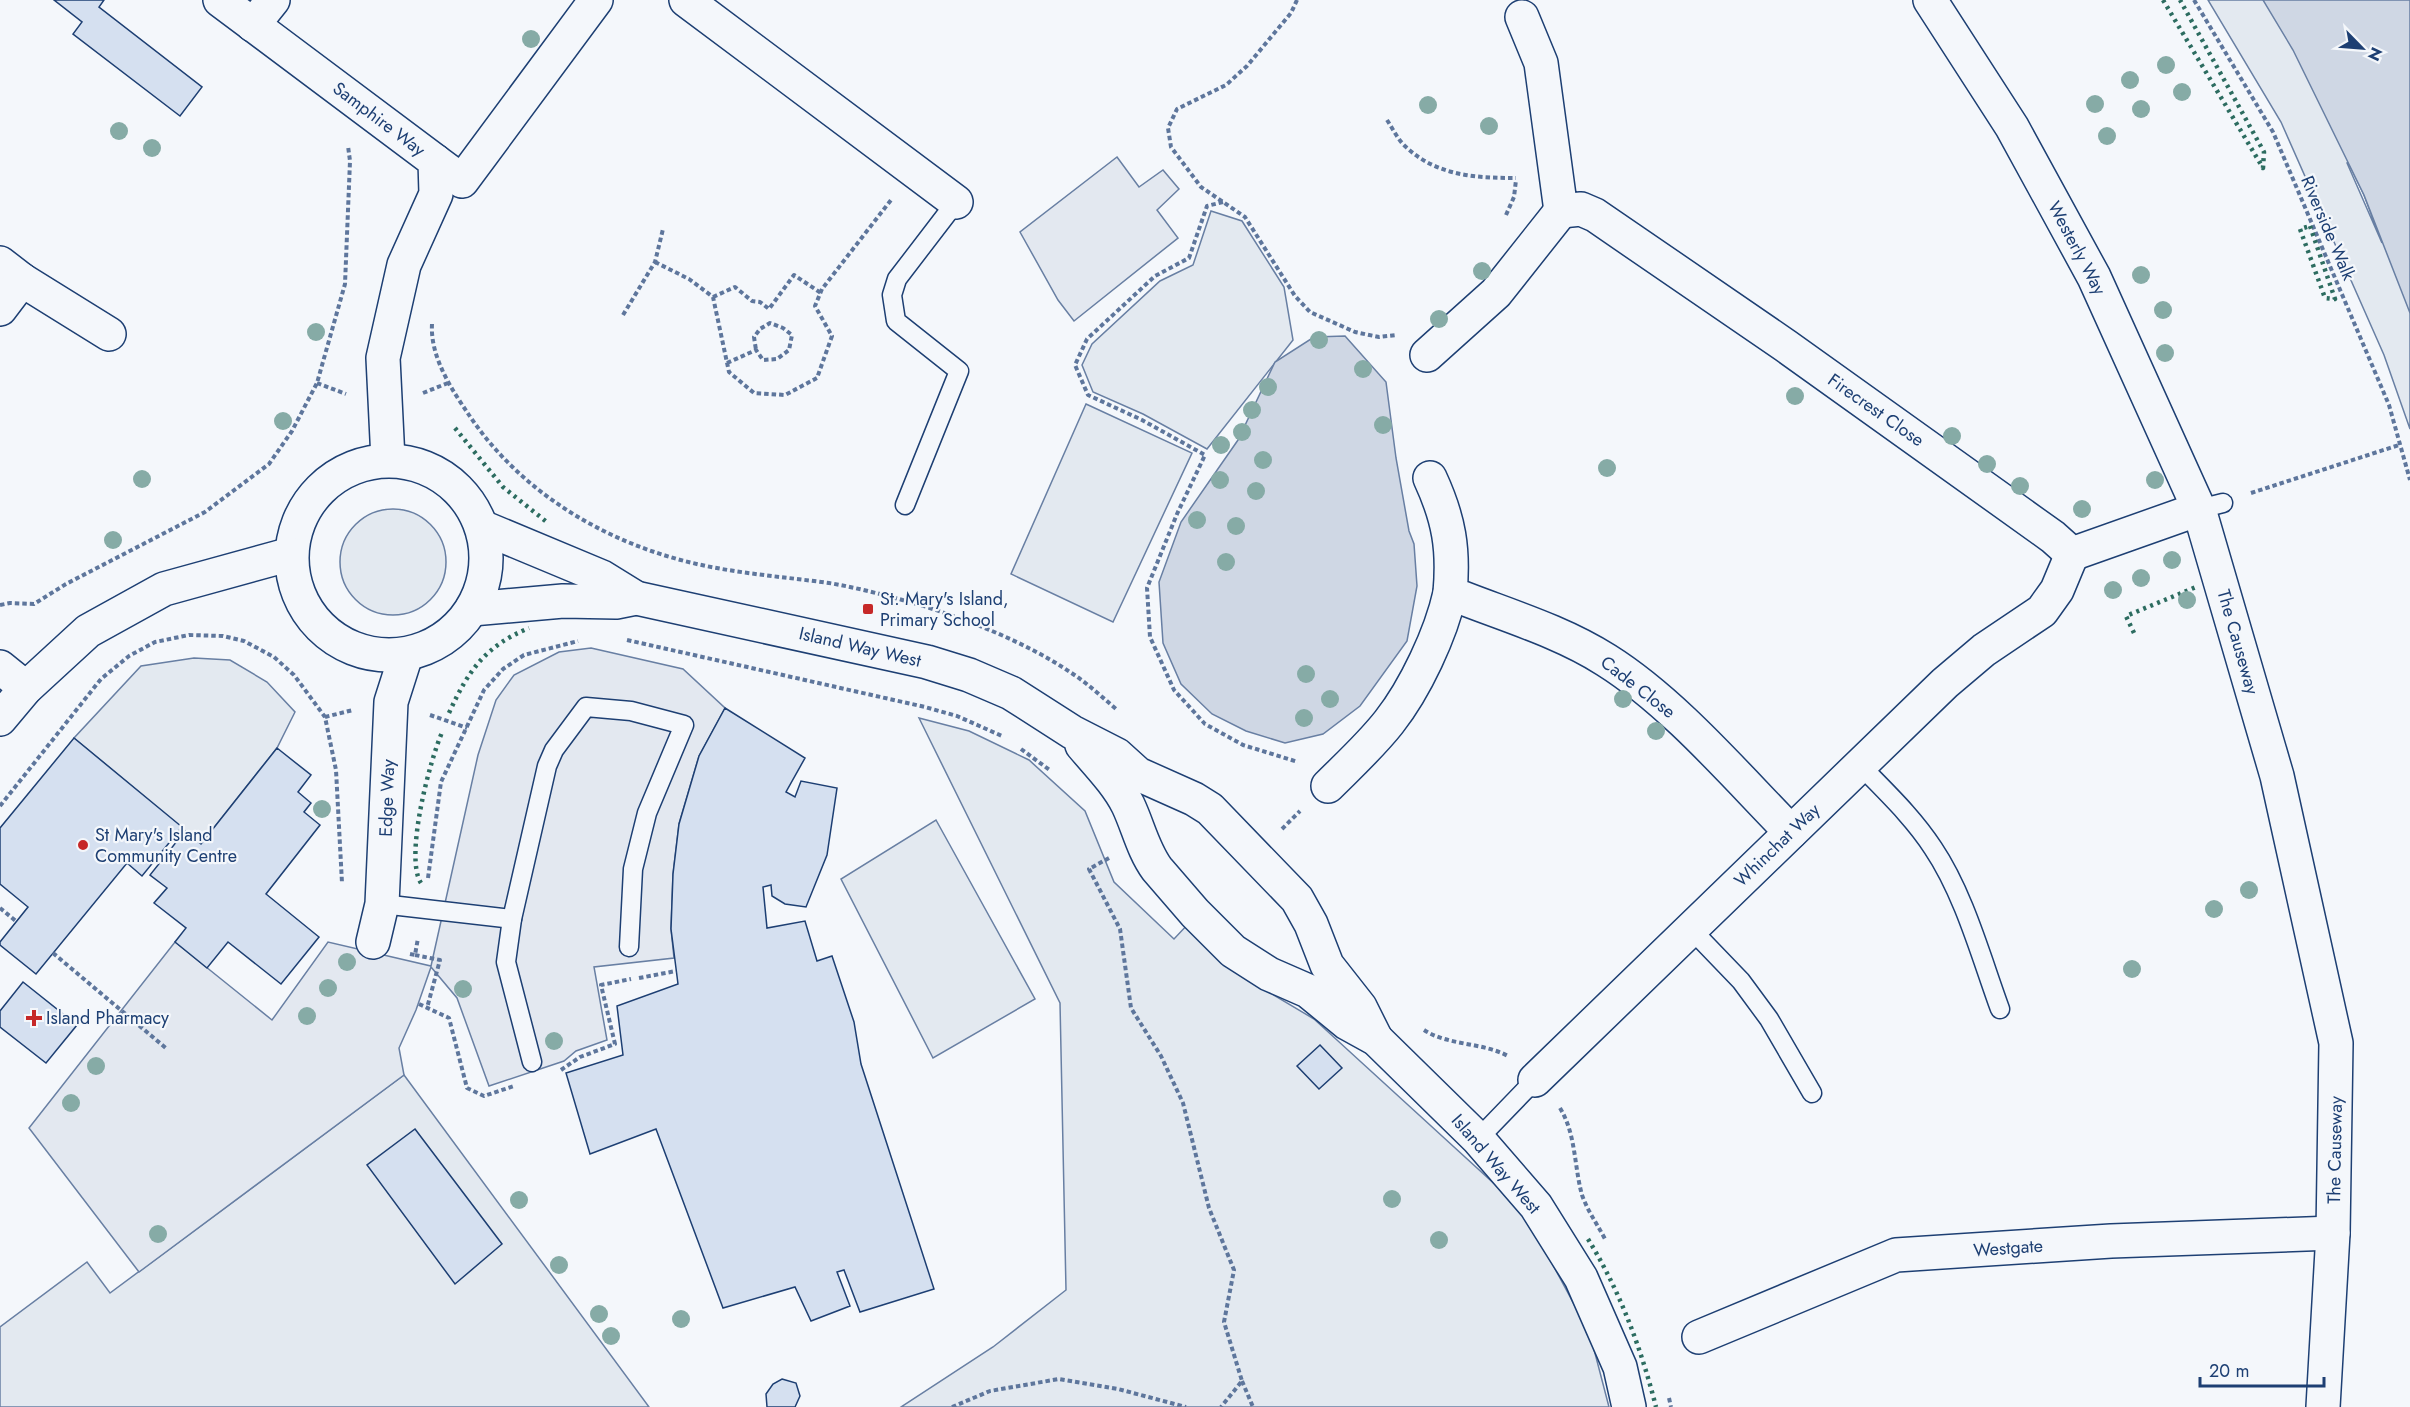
<svg xmlns="http://www.w3.org/2000/svg" width="2410" height="1407" font-family="Jost,sans-serif">
<style>
.green{fill:#e3e9f0;stroke:#687fa3;stroke-width:1.5;fill-rule:evenodd}
.parking{fill:#e3e8f0;stroke:#687fa3;stroke-width:1.5}
.water{fill:#cfd7e4;stroke:#687fa3;stroke-width:1.5}
.building{fill:#d5e0f0;stroke:#1d3f73;stroke-width:1.5}
.lines{fill:none;stroke-linecap:round;stroke-linejoin:round}
.service-casing{stroke:#1d3f73;stroke-width:21}
.minor-casing{stroke:#1d3f73;stroke-width:36}
.path{stroke:#5e769c;stroke-width:4;stroke-dasharray:4.5 3;stroke-linecap:butt}
.service{stroke:#f4f7fb;stroke-width:18}
.minor{stroke:#f4f7fb;stroke-width:33}
.hedge{stroke:#2c6c60;stroke-width:4.5;stroke-dasharray:3 4.5;stroke-linecap:butt}
.tree{fill:#86aba6}
.poi-dot{fill:#c62828;stroke:#f4f7fb;stroke-width:2}
.labels{text-anchor:middle;stroke-width:4.5;stroke-linejoin:round;paint-order:stroke}
.street-label{font-size:18px;fill:#1d3f73;stroke:#f4f7fb}
.poi-label{font-size:18px;fill:#1d3f73;stroke:#f4f7fb;text-anchor:start}
</style>
<rect width="100%" height="100%" fill="#f4f7fb"/>
<!-- green -->
<g class="green">
<path d="M2208 0H2410V429L2384 355 2281 122ZM2348 162 2364 195 2382 243 2347 163Z"/>
<path d="M1211 211 1242 221 1284 287 1293 340 1207 449 1143 414 1093 392 1082 365 1092 344 1160 281 1193 265Z"/>
<path d="M1086 404 1192 453 1113 622 1011 574Z"/>
<circle cx="393" cy="562" r="53"/>
<path d="M194 658 230 660 267 682 295 712 277 748 201 844 74 738 141 666Z"/>
<path d="M919 718 969 731 1029 760 1085 811 1114 882 1174 939 1189 923 1230 969 1314 1019 1524 1211 1590 1334 1609 1407H901L993 1347 1066 1290 1060 1003Z"/>
<path d="M936 820 1035 999 933 1058 841 879Z"/>
<path d="M404 1075 649 1407H0V1327L87 1262 110 1293Z"/>
</g>
<!-- parking -->
<g class="parking">
<path d="M1117 157 1139 187 1163 170 1179 189 1157 210 1178 238 1074 321 1058 300 1020 232Z"/>
<path d="M591 648 683 669 725 708 699 756 679 824 673 874 671 929 674 958 594 967 607 1040 576 1051 564 1061 489 1086 457 998 431 967 416 1010 399 1048 404 1075 139 1272 29 1128 175 942 272 1020 328 942 431 966 478 755 496 700 514 675 559 652Z"/>
</g>
<!-- water -->
<g class="water">
<path d="M2263 0H2410V313L2364 195 2293 50Z"/>
<path d="M1345 336 1386 382 1396 458 1409 531 1414 544 1417 586 1407 641 1360 706 1323 734 1285 743 1246 731 1212 714 1181 684 1163 643 1159 582 1181 522 1238 440 1275 362 1314 337Z"/>
</g>
<!-- building -->
<g class="building">
<path d="M54 0H104L99 7 202 87 180 116 73 34 82 22Z"/>
<path d="M725 708 805 758 786 792 795 797 801 781 837 788 827 855 806 907 785 904 772 896 771 885 763 887 767 928 805 921 817 961 832 956 854 1022 861 1064 934 1289 860 1312 844 1270 837 1272 850 1306 811 1321 795 1287 723 1308 656 1129 590 1154 566 1073 623 1055 617 1006 678 984 671 929 673 874 679 824 699 756Z"/>
<path d="M74 738 182 827 142 876 127 863 36 974 0 945V942L28 907 0 884V828Z"/>
<path d="M277 748 311 775 298 792 311 803 304 812 320 825 266 894 319 937 281 984 228 942 207 968 175 942 186 928 154 903 167 888 150 875 185 831 201 844Z"/>
<path d="M23 982 77 1025 46 1063 0 1027V1011Z"/>
<path d="M1320 1045 1342 1068 1319 1089 1297 1066Z"/>
<path d="M415 1129 502 1244 455 1284 367 1165Z"/>
<path d="M782 1379 796 1383 800 1396 795 1407H767L766 1394 773 1384Z"/>
</g>
<g class="lines">
<defs>
<g id="service">
<path d="M905 505 959 371 896 321 892 295 897 279 956 202"/>
<path d="M2199 509 2223 503"/>
<path d="M1860 765C1885 791 1913 817 1933 848 1964 894 1981 957 2000 1009"/>
<path d="M382 904 512 919 547 766 554 750 586 707 631 711 684 725 647 813 633 869 629 947"/>
<path d="M512 919 506 962 532 1062"/>
<path d="M1690 928 1741 981 1769 1019 1812 1093"/>
<path d="M1478 1139 1535 1080"/>
</g>
<g id="minor">
<path d="M220 0 435 161 436 194 404 265 383 358 388 460"/>
<path d="M686 0 956 202"/>
<path d="M1930 0 2012 127 2094 277 2199 509 2277 776 2336 1043 2333 1233 2323 1407"/>
<path d="M1522 17 1541 63 1561 211 1581 209 1595 215 1786 346 2053 537 2072 554 2199 509"/>
<path d="M253 25 273 0"/>
<path d="M435 161 462 181 596 0"/>
<path d="M0 263 22 280 109 334"/>
<path d="M0 309 22 280"/>
<path d="M1427 355 1496 293 1561 211"/>
<circle cx="389" cy="558" r="97"/>
<path d="M1430 478C1449 519 1454 549 1450 593 1502 614 1559 630 1606 660 1673 702 1735 775 1791 832"/>
<path d="M482 527 602 577 636 598 927 662 969 675 1011 693 1072 732 1117 755 1138 774 1194 799 1210 809 1297 899 1311 924 1327 965 1360 1007 1376 1039"/>
<path d="M472 609 563 601 616 602 636 598"/>
<path d="M0 667 26 688"/>
<path d="M0 719 26 688 88 631 164 589 291 554"/>
<path d="M1082 745C1098 764 1117 783 1128 805 1138 826 1143 850 1157 869L1195 913 1233 951 1269 974 1308 991 1347 1023 1376 1039 1478 1139 1536 1206 1581 1278 1620 1367 1629 1407"/>
<path d="M1328 786C1349 765 1371 745 1389 722 1415 689 1441 634 1450 593"/>
<path d="M373 942 382 904 391 702 406 655"/>
<path d="M1535 1080 1945 683 1984 650 2042 611 2057 590 2072 554"/>
<path d="M1699 1337 1896 1255 2111 1241 2333 1233"/>
</g>
</defs>
<!-- service casing -->
<use href="#service" class="service-casing"/>
<!-- minor casing -->
<use href="#minor" class="minor-casing"/>
<!-- path -->
<g class="path">
<path d="M1297 0 1291 13 1247 66 1226 85 1177 109 1168 128 1171 147 1201 187 1245 217 1295 296 1310 312 1355 332 1379 337 1396 335"/>
<path d="M2194 0 2273 132 2389 405 2410 480"/>
<path d="M1387 120C1393 129 1398 140 1406 147 1437 176 1476 178 1516 178"/>
<path d="M1223 202 1207 206 1189 258 1155 276 1087 339 1075 365 1088 395 1142 420 1205 455 1177 514 1147 588 1150 637 1174 690 1205 724 1243 745 1298 762"/>
<path d="M1506 215 1514 197 1516 180"/>
<path d="M655 262 689 279 713 297 729 372 754 393 785 395 817 378 832 336 815 306 822 289 891 200"/>
<path d="M713 297 735 287 752 301 760 302 769 309 794 275 821 293"/>
<path d="M623 315 655 262 663 229"/>
<path d="M432 324C430 357 452 390 469 415 517 487 594 536 677 559 727 573 778 576 829 583 859 588 888 596 917 604 969 620 1025 642 1070 672 1087 683 1101 696 1116 709"/>
<path d="M727 363 756 350 763 360 777 359 789 350 792 335 783 328 770 323 760 329 754 337 756 350"/>
<path d="M317 383 346 394"/>
<path d="M423 393 448 383"/>
<path d="M2251 493 2399 445"/>
<path d="M0 605 10 603 34 604 66 584 205 512 269 464 292 431 317 383 345 284 350 161 348 146"/>
<path d="M627 640 925 707 957 716 1002 736"/>
<path d="M430 715 467 728"/>
<path d="M325 717 353 710"/>
<path d="M1021 749 1051 771"/>
<path d="M0 806 101 679 129 656 155 642 189 635 223 636 244 641 274 657 294 675 325 717 336 770 342 883"/>
<path d="M1282 829 1300 811"/>
<path d="M1109 858 1089 869 1120 929 1131 1008 1161 1056 1183 1103 1209 1208 1234 1270 1224 1322 1242 1381 1221 1407"/>
<path d="M428 878 441 782 484 690 503 669 524 655 578 641"/>
<path d="M0 908 17 922"/>
<path d="M53 953 167 1049"/>
<path d="M410 954 415 955 418 938"/>
<path d="M415 955 440 960 427 1008"/>
<path d="M639 978 676 971"/>
<path d="M419 1004 449 1018 467 1088 484 1096 514 1086"/>
<path d="M1424 1030C1449 1046 1482 1042 1508 1056"/>
<path d="M561 1070 580 1057 615 1044 601 985 631 979"/>
<path d="M1560 1108C1576 1134 1574 1166 1582 1195 1588 1212 1598 1225 1606 1241"/>
<path d="M1242 1381 1253 1407"/>
<path d="M1669 1398 1671 1407"/>
<path d="M952 1407 990 1391 1059 1379 1118 1389 1186 1407"/>
</g>
<!-- service -->
<use href="#service" class="service"/>
<!-- minor -->
<use href="#minor" class="minor"/>
<!-- hedge -->
<g class="hedge">
<path d="M2163 0 2263 168 2264 152 2180 0"/>
<path d="M2310 226 2335 299 2325 298 2300 229Z"/>
<path d="M455 428 503 487 548 523"/>
<path d="M2134 633 2126 616 2196 587"/>
<path d="M449 713C468 671 485 646 529 628"/>
<path d="M421 883C404 857 430 759 443 730"/>
<path d="M1588 1239C1620 1291 1641 1348 1656 1407"/>
</g>
</g>
<!-- trees -->
<g class="tree">
<circle cx="531" cy="39" r="9"/>
<circle cx="2166" cy="65" r="9"/>
<circle cx="2130" cy="80" r="9"/>
<circle cx="2182" cy="92" r="9"/>
<circle cx="2095" cy="104" r="9"/>
<circle cx="1428" cy="105" r="9"/>
<circle cx="2141" cy="109" r="9"/>
<circle cx="1489" cy="126" r="9"/>
<circle cx="119" cy="131" r="9"/>
<circle cx="2107" cy="136" r="9"/>
<circle cx="152" cy="148" r="9"/>
<circle cx="1482" cy="271" r="9"/>
<circle cx="2141" cy="275" r="9"/>
<circle cx="2163" cy="310" r="9"/>
<circle cx="1439" cy="319" r="9"/>
<circle cx="316" cy="332" r="9"/>
<circle cx="1319" cy="340" r="9"/>
<circle cx="2165" cy="353" r="9"/>
<circle cx="1363" cy="369" r="9"/>
<circle cx="1268" cy="387" r="9"/>
<circle cx="1795" cy="396" r="9"/>
<circle cx="1252" cy="410" r="9"/>
<circle cx="283" cy="421" r="9"/>
<circle cx="1383" cy="425" r="9"/>
<circle cx="1242" cy="432" r="9"/>
<circle cx="1952" cy="436" r="9"/>
<circle cx="1221" cy="445" r="9"/>
<circle cx="1263" cy="460" r="9"/>
<circle cx="1987" cy="464" r="9"/>
<circle cx="1607" cy="468" r="9"/>
<circle cx="142" cy="479" r="9"/>
<circle cx="1220" cy="480" r="9"/>
<circle cx="2155" cy="480" r="9"/>
<circle cx="2020" cy="486" r="9"/>
<circle cx="1256" cy="491" r="9"/>
<circle cx="2082" cy="509" r="9"/>
<circle cx="1197" cy="520" r="9"/>
<circle cx="1236" cy="526" r="9"/>
<circle cx="113" cy="540" r="9"/>
<circle cx="2172" cy="560" r="9"/>
<circle cx="1226" cy="562" r="9"/>
<circle cx="2141" cy="578" r="9"/>
<circle cx="2113" cy="590" r="9"/>
<circle cx="2187" cy="600" r="9"/>
<circle cx="1306" cy="674" r="9"/>
<circle cx="1330" cy="699" r="9"/>
<circle cx="1623" cy="699" r="9"/>
<circle cx="1304" cy="718" r="9"/>
<circle cx="1656" cy="731" r="9"/>
<circle cx="322" cy="809" r="9"/>
<circle cx="2249" cy="890" r="9"/>
<circle cx="2214" cy="909" r="9"/>
<circle cx="347" cy="962" r="9"/>
<circle cx="2132" cy="969" r="9"/>
<circle cx="328" cy="988" r="9"/>
<circle cx="463" cy="989" r="9"/>
<circle cx="307" cy="1016" r="9"/>
<circle cx="554" cy="1041" r="9"/>
<circle cx="96" cy="1066" r="9"/>
<circle cx="71" cy="1103" r="9"/>
<circle cx="1392" cy="1199" r="9"/>
<circle cx="519" cy="1200" r="9"/>
<circle cx="158" cy="1234" r="9"/>
<circle cx="1439" cy="1240" r="9"/>
<circle cx="559" cy="1265" r="9"/>
<circle cx="599" cy="1314" r="9"/>
<circle cx="681" cy="1319" r="9"/>
<circle cx="611" cy="1336" r="9"/>
</g>
<!-- markers -->
<g class="poi-dot">
<rect x="862" y="603" width="12" height="12" rx="3"/>
<circle cx="83" cy="845" r="6"/>
<path d="M31 1009h6v6h6v6h-6v6h-6v-6h-6v-6h6z"/>
</g>
<g class="labels">
<!-- street labels -->
<g class="street-label">
<text transform="translate(379 119) rotate(37)" y="6">Samphire Way</text>
<text transform="translate(2328 228) rotate(67)" y="6">Riverside Walk</text>
<text transform="translate(2077 248) rotate(62)" y="6">Westerly Way</text>
<text transform="translate(1876 410) rotate(35)" y="6">Firecrest Close</text>
<text transform="translate(2238 642) rotate(74)" y="6">The Causeway</text>
<text transform="translate(860 647) rotate(13)" y="6">Island Way West</text>
<text transform="translate(1638 687) rotate(38)" y="6">Cade Close</text>
<text transform="translate(387 798) rotate(-88)" y="6">Edge Way</text>
<text transform="translate(1777 845) rotate(-44)" y="6">Whinchat Way</text>
<text transform="translate(2335 1150) rotate(-89)" y="6">The Causeway</text>
<text transform="translate(1496 1164) rotate(49)" y="6">Island Way West</text>
<text transform="translate(2008 1248) rotate(-4)" y="6">Westgate</text>
</g>
<!-- poi labels -->
<g class="poi-label">
<text x="880" y="605">St. Mary's Island,<tspan x="880" dy="21">Primary School</tspan></text>
<text x="95" y="841">St Mary's Island<tspan x="95" dy="21">Community Centre</tspan></text>
<text x="46" y="1024">Island Pharmacy</text>
</g>
</g>
<!-- north arrow -->
<g transform="translate(2362 48) rotate(115)" stroke="#f4f7fb" stroke-width="4.5" paint-order="stroke">
<path d="M0-4.5L10 22L0 15L-10 22Z" fill="#1d3f73"/>
<text y="-9" font-size="16" font-weight="bold" text-anchor="middle" fill="#1d3f73">N</text>
</g>
<!-- scale -->
<path d="M2200 1377v9h124v-9" fill="none" stroke="#1d3f73" stroke-width="3"/>
<text x="2209" y="1377" font-size="18" fill="#1d3f73" stroke="#f4f7fb" stroke-width="4.5" paint-order="stroke">20 m</text>
</svg>
